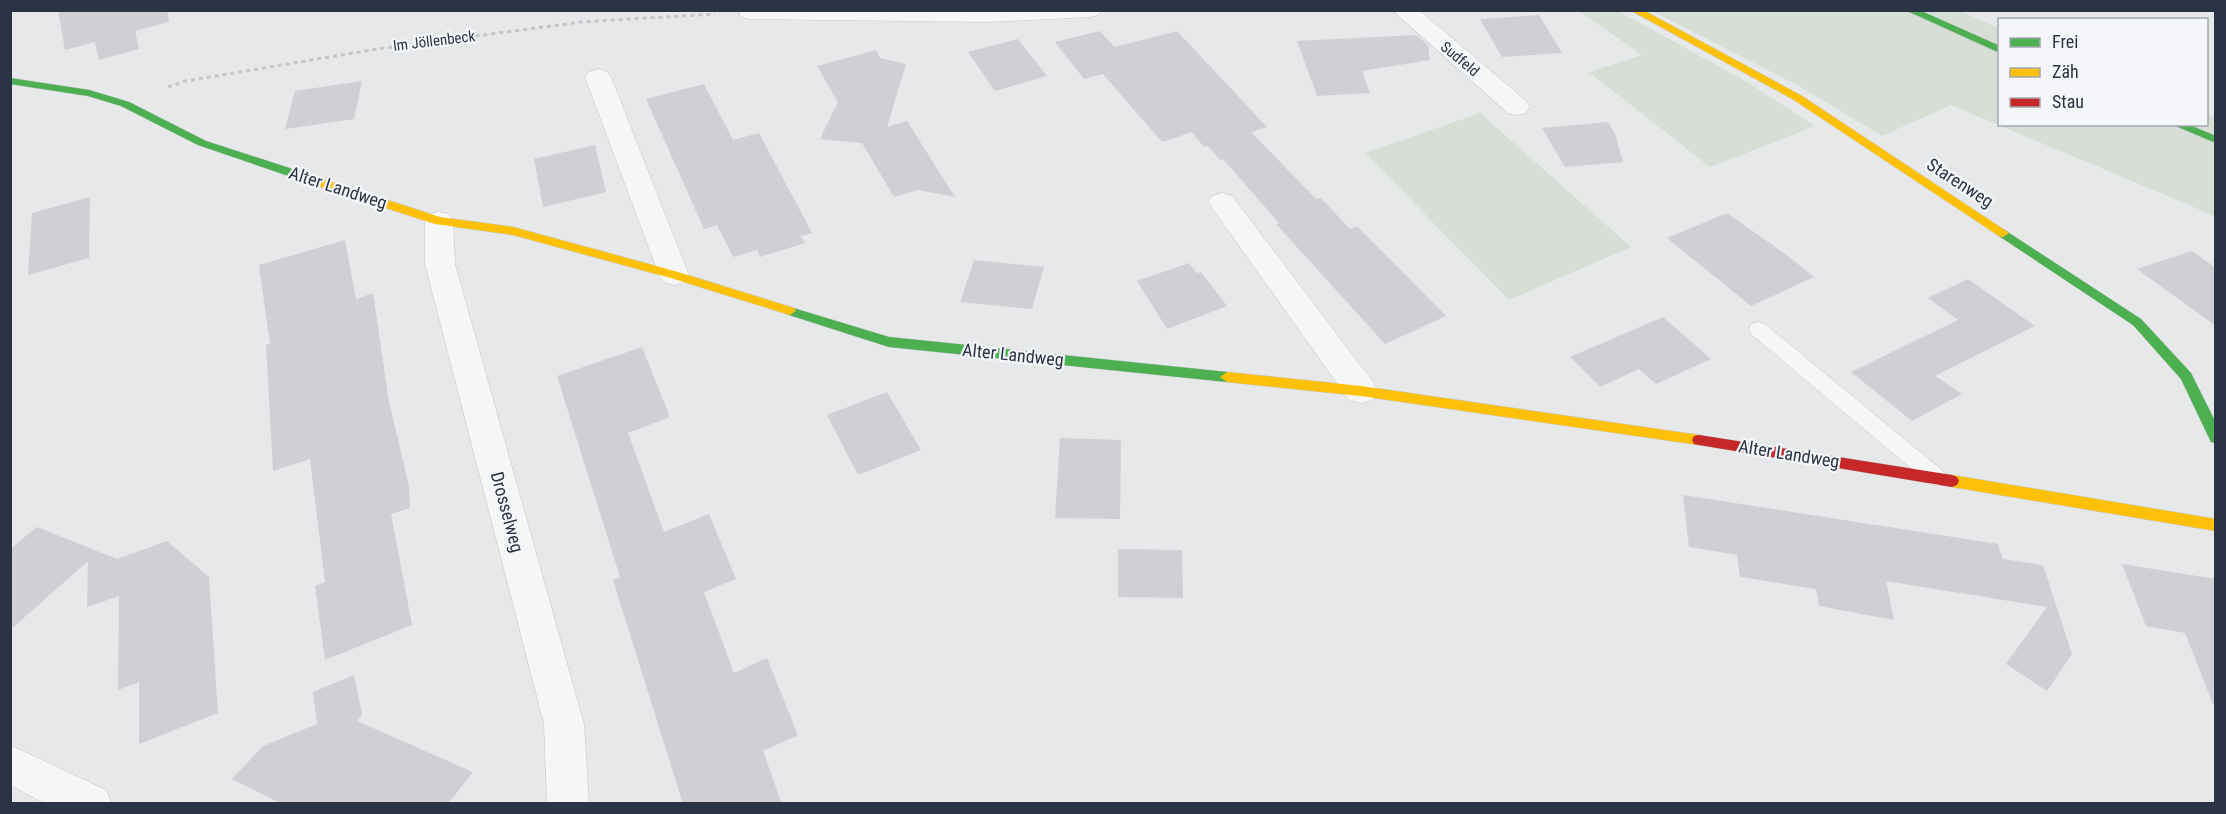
<svg xmlns="http://www.w3.org/2000/svg" width="2226" height="814" font-family="'Roboto Condensed',sans-serif">
<style>
.green{fill:#d6ded6}
.building{fill:#ced0d3}
.lines{fill:none;stroke-linecap:round;stroke-linejoin:round}
.lane-casing{stroke:#c4c6c8;stroke-width:1}
.street-casing{stroke:#c4c6c8;stroke-width:1}
.fast-casing{stroke:#c4c6c8;stroke-width:1}
.slow-casing{stroke:#c4c6c8;stroke-width:1}
.jam-casing{stroke:#c4c6c8;stroke-width:1}
.path{stroke:#c5c6ca;stroke-width:3;stroke-dasharray:4 4;stroke-linecap:butt}
.lane{fill:#f5f6f7;fill-rule:evenodd}
.street{fill:#f5f6f7;fill-rule:evenodd}
.fast{fill:#4caf50;fill-rule:evenodd}
.slow{fill:#ffc107;fill-rule:evenodd}
.jam{fill:#c62828;fill-rule:evenodd}
.labels{text-anchor:middle;stroke-width:4.5;stroke-linejoin:round;paint-order:stroke}
.far-street-label{font-size:15px;fill:#2b3445;stroke:#f4f6f9}
.street-label{font-size:18px;fill:#2b3445;stroke:#f4f6f9}
</style>
<rect width="100%" height="100%" fill="#e6e8ea"/>
<!-- green -->
<g class="green">
<path d="M1579 11H1618L1747 82 1815 126 1710 167 1589 72 1642 55Z"/>
<path d="M1652 11H1960L1999 28 2000 124H2206L2207 114 2215 118V216L1951 105 1882 136 1799 86Z"/>
<path d="M1480 113 1631 247 1509 300 1365 153Z"/>
</g>
<!-- building -->
<g class="building">
<path d="M58 10H167L169 22 135 31 139 49 99 60 95 42 65 50Z"/>
<path d="M1539 15 1562 53 1502 57 1480 19Z"/>
<path d="M1100 31 1114 47 1177 31 1267 127 1251 132 1316 199 1321 198 1350 229 1357 226 1446 316 1385 344 1276 224 1279 223 1223 159 1220 160 1208 146 1204 147 1192 132 1162 142 1103 74 1084 79 1055 42Z"/>
<path d="M1416 35 1428 45 1430 60 1362 71 1370 93 1317 96 1297 41Z"/>
<path d="M1018 39 1047 76 995 91 968 52Z"/>
<path d="M876 50 880 58 906 64 887 127 907 121 955 197 918 190 894 197 862 143 820 139 838 102 817 66Z"/>
<path d="M362 81 354 119 285 129 295 91Z"/>
<path d="M704 84 733 140 759 133 812 233 801 236 805 243 760 257 757 250 733 257 717 225 704 229 646 99Z"/>
<path d="M1608 122 1615 134 1623 162 1565 167 1542 128Z"/>
<path d="M595 145 606 192 543 207 534 159Z"/>
<path d="M90 197 89 258 28 275 32 213Z"/>
<path d="M1727 213 1788 256 1814 277 1751 306 1667 238Z"/>
<path d="M345 240 356 299 373 293 389 402 409 486 410 508 391 514 412 625 325 660 315 586 325 582 310 459 273 471 266 345 270 344 259 265Z"/>
<path d="M2192 251 2216 268V326L2137 269Z"/>
<path d="M974 260 1044 267 1032 309 960 302Z"/>
<path d="M1189 263 1197 273 1201 272 1227 306 1167 329 1137 281Z"/>
<path d="M1968 279 2035 326 1935 376 1962 394 1912 421 1851 372 1958 320 1928 298Z"/>
<path d="M1663 317 1711 359 1656 384 1639 369 1600 387 1570 357Z"/>
<path d="M642 347 670 417 628 433 664 532 709 514 736 579 704 592 734 673 767 658 798 735 763 751 782 804H683L613 580 620 577 557 376Z"/>
<path d="M887 392 921 450 858 475 827 415Z"/>
<path d="M1060 438 1121 440 1120 519 1055 518Z"/>
<path d="M1683 495 1998 544 2003 559 2043 565 2072 654 2047 691 2006 664 2047 607 1886 581 1894 620 1819 606 1816 589 1740 577 1737 555 1689 547Z"/>
<path d="M37 527 117 559 167 541 209 577 218 713 139 744V682L118 690 119 596 87 607 88 561 10 630V549Z"/>
<path d="M1118 549 1182 550 1183 598 1118 597Z"/>
<path d="M2122 564 2216 579V703L2213 704 2185 633 2146 626Z"/>
<path d="M354 675 362 714 357 721 473 772 448 804H282L232 779 263 746 317 724 313 692Z"/>
</g>
<g class="lines">
<defs>
<path id="lane" d="M1758 322 1765 324 1944 472 1947 478 1944 484 1937 486 1930 484 1751 334 1749 329 1751 324Z"/>
<g id="street">
<path d="M738 10H1102L1098 15 1090 17 989 22 749 19 741 17Z"/>
<path d="M1392 10H1419L1526 101 1530 107 1526 113 1517 115 1508 113Z"/>
<path d="M598 69 607 72 611 77 689 275 685 282 674 285 663 282 659 275 585 77 589 72Z"/>
<path d="M1222 193 1232 196 1373 382 1377 391 1373 400 1361 403 1349 400 1208 202 1212 196Z"/>
<path d="M439 212 449 214 453 221 455 264 584 724 589 804H547L544 724 425 264V221L429 214Z"/>
<path d="M10 745 106 790 112 804H46L10 785Z"/>
</g>
<g id="fast">
<path d="M1905 10H1919L2000 46V53Z"/>
<path d="M10 78 89 90 129 102 206 141 320 178 322 181 320 184H312L198 145 121 106 88 96 10 84Z"/>
<path d="M2171 124H2187L2216 136V143Z"/>
<path d="M2003 229 2141 319 2191 373 2216 423V443L2211 442 2181 379 2133 325 1999 236 1997 233Z"/>
<path d="M790 307 889 337 1227 372 1234 377 1227 382 889 347 786 314 784 311 786 308Z"/>
</g>
<g id="slow">
<path d="M1630 10H1643L1802 96 2009 233 2003 237 1999 236 1794 100Z"/>
<path d="M316 177 440 217 513 227 678 272 794 308 796 311 790 315 671 278 513 235 435 224 312 184 310 181Z"/>
<path d="M1227 372 1361 386 1699 435 1704 436 1706 440 1704 444 1699 445 1361 396 1227 382 1220 377Z"/>
<path d="M1952 475 2216 519V531L1952 487 1947 485 1945 481 1947 477Z"/>
</g>
<path id="jam" d="M1699 435 1952 475 1957 477 1959 481 1957 485 1952 487 1699 445 1694 444 1692 440 1694 436Z"/>
</defs>
<!-- lane casing -->
<use href="#lane" class="lane-casing"/>
<!-- street casing -->
<use href="#street" class="street-casing"/>
<!-- fast casing -->
<use href="#fast" class="fast-casing"/>
<!-- slow casing -->
<use href="#slow" class="slow-casing"/>
<!-- jam casing -->
<use href="#jam" class="jam-casing"/>
<!-- path -->
<path class="path" d="M168 87 186 81 377 49 581 22 715 14"/>
<!-- lane -->
<use href="#lane" class="lane"/>
<!-- street -->
<use href="#street" class="street"/>
<!-- fast -->
<use href="#fast" class="fast"/>
<!-- slow -->
<use href="#slow" class="slow"/>
<!-- jam -->
<use href="#jam" class="jam"/>
</g>
<g class="labels">
<!-- far-street labels -->
<g class="far-street-label">
<text transform="translate(434 41) rotate(-7)" y="5">Im Jöllenbeck</text>
<text transform="translate(1460 59) rotate(40)" y="5">Sudfeld</text>
</g>
<!-- street labels -->
<g class="street-label">
<text transform="translate(1960 183) rotate(33)" y="6">Starenweg</text>
<text transform="translate(338 188) rotate(18)" y="6">Alter Landweg</text>
<text transform="translate(1013 355) rotate(6)" y="6">Alter Landweg</text>
<text transform="translate(1789 454) rotate(9)" y="6">Alter Landweg</text>
<text transform="translate(507 512) rotate(75)" y="6">Drosselweg</text>
</g>
</g>
<!-- border -->
<rect width="2226" height="814" fill="none" stroke="#2b3445" stroke-width="24"/>
<!-- legend -->
<rect x="1998" y="18" width="210" height="108" fill="#f4f6f9" stroke="#a4a8b1" stroke-width="1.5"/>
<rect x="2010" y="38" width="30" height="9" fill="#4caf50" stroke="#a4a8b1" stroke-width="1.5"/>
<text x="2052" y="48" font-size="18" fill="#2b3445">Frei</text>
<rect x="2010" y="68" width="30" height="9" fill="#ffc107" stroke="#a4a8b1" stroke-width="1.5"/>
<text x="2052" y="78" font-size="18" fill="#2b3445">Zäh</text>
<rect x="2010" y="98" width="30" height="9" fill="#c62828" stroke="#a4a8b1" stroke-width="1.5"/>
<text x="2052" y="108" font-size="18" fill="#2b3445">Stau</text>
</svg>
